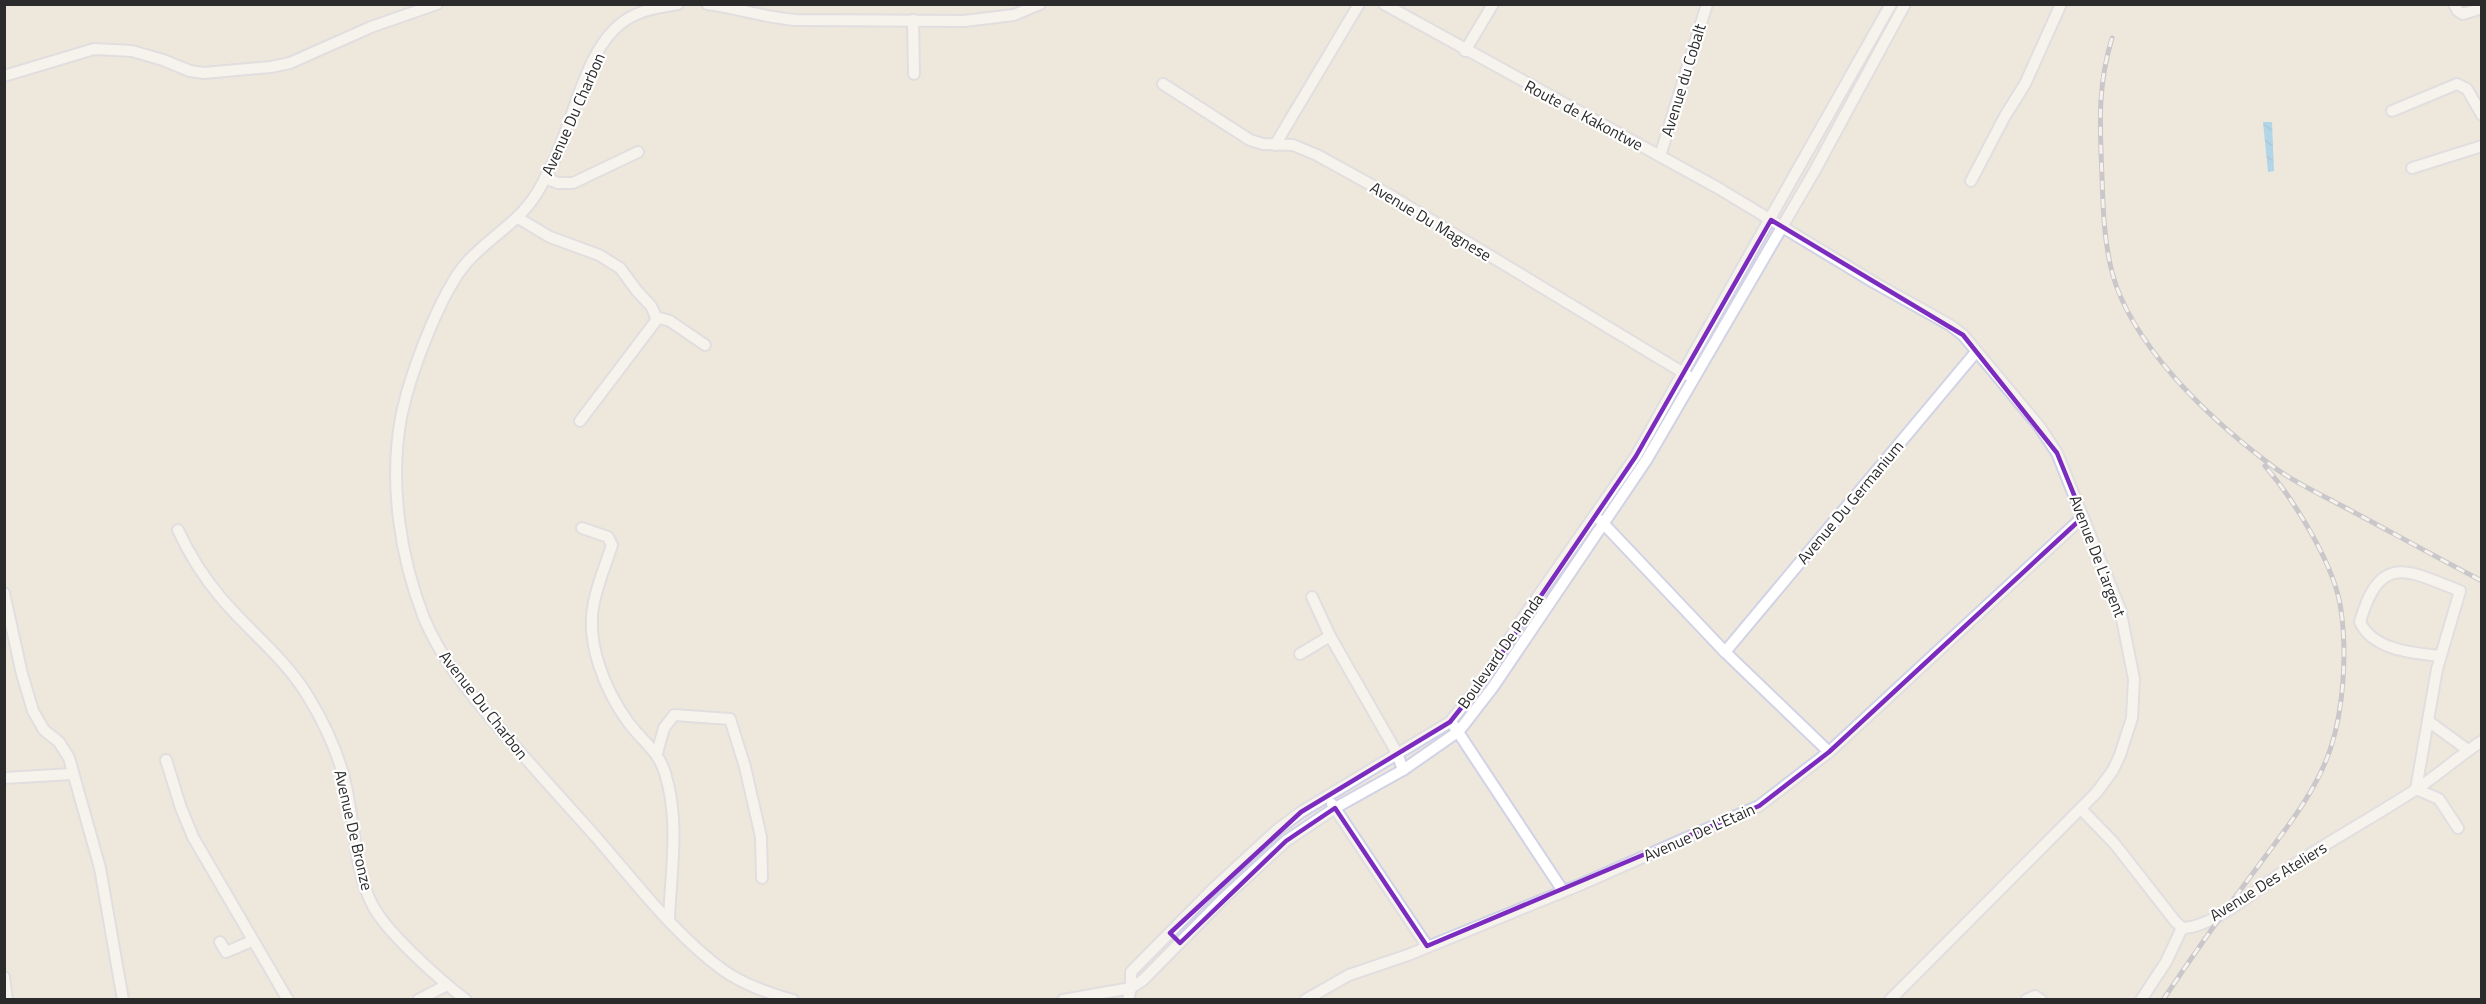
<svg xmlns="http://www.w3.org/2000/svg" width="2486" height="1004" font-family="'Titillium Web',sans-serif">
<style>
.water{fill:url(#water-waves)}
.lines{fill:none;stroke-linecap:round;stroke-linejoin:round}
.minor-casing{stroke:#d1d2e5;stroke-width:14}
.minor{stroke:#fff;stroke-width:10}
.rail-casing{stroke:#9e9fb6;stroke-width:5}
.rail{stroke:#fff;stroke-width:3;stroke-dasharray:9;stroke-linecap:butt}
.marked{fill:none;stroke:#7b2cbf;stroke-width:4.5;stroke-linejoin:round}
.labels{text-anchor:middle;stroke-width:4.5;stroke-linejoin:round;paint-order:stroke}
.street-label{font-size:16px;fill:#2b2b2b;stroke:#fff}
</style>
<defs>
<pattern id="water-waves" width="16" height="10" patternUnits="userSpaceOnUse" patternTransform="scale(1.5)"><rect width="16" height="10" fill="#68bef6"/><path d="M0 5q4-4 8 0t8 0" fill="none" stroke="#5aa3d3"/></pattern>
</defs>
<rect width="100%" height="100%" fill="#eee8dc"/>
<!-- water -->
<path class="water" d="M2263 122H2272L2274 171 2268 172Z"/>
<g class="lines">
<defs>
<g id="minor">
<path d="M678 4C662 7 644 9 629 18 590 40 577 105 561 144 556 158 549 171 542 184 524 220 494 233 468 261 440 292 409 377 401 418 389 483 400 557 424 618 440 657 468 691 495 723 528 762 562 799 596 837 634 881 676 936 723 970 744 985 769 993 793 1000"/>
<path d="M707 4C738 8 766 18 796 20L964 21 1014 15 1040 4"/>
<path d="M1384 4 1718 188 1875 283 1950 325 1963 335 2039 426 2057 453 2120 609 2134 679 2132 718 2120 755 2113 770 2097 792 1890 1000"/>
<path d="M2454 4 2458 11 2463 14 2482 8"/>
<path d="M913 20 914 74"/>
<path d="M1465 51 1493 4"/>
<path d="M4 76 94 49 132 51 163 60 190 71 204 73 271 67 290 63 371 27 437 4"/>
<path d="M1163 84 1250 140 1263 144 1293 145 1317 155 1393 197 1687 375"/>
<path d="M2392 111 2457 84 2467 89 2482 115"/>
<path d="M1275 145 1359 4"/>
<path d="M1660 156 1707 4"/>
<path d="M2412 168 2482 146"/>
<path d="M545 178 558 183H573L638 152"/>
<path d="M1971 181 2005 116 2025 84 2061 4"/>
<path d="M518 218 550 237 599 255 620 268 637 291 651 306 656 317 655 322 580 421"/>
<path d="M656 317 670 321 705 345"/>
<path d="M1600 520 1725 652 1829 752"/>
<path d="M582 528 608 537 612 545C606 564 598 582 594 602 585 642 605 690 628 722 642 741 658 750 665 773 680 821 671 870 669 919"/>
<path d="M178 530C190 556 204 578 222 599 251 633 286 659 309 698 326 726 339 755 346 786 355 826 354 870 373 906 388 934 440 980 466 1000"/>
<path d="M4 593 22 674 33 711 44 730 59 742 69 758 100 868 123 1000"/>
<path d="M1312 597 1330 636 1397 753 1403 770"/>
<path d="M1725 652 1976 352"/>
<path d="M1300 654 1330 636"/>
<path d="M2440 656C2412 653 2373 650 2360 622 2380 552 2407 570 2460 591L2437 669 2416 789 2439 799 2458 828"/>
<path d="M2428 721 2468 750"/>
<path d="M1454 726 1563 891"/>
<path d="M657 753 664 728 674 715 730 719 745 767 761 837 762 878"/>
<path d="M166 760 181 808 193 837 288 1000"/>
<path d="M4 778 72 774"/>
<path d="M1332 804 1427 946"/>
<path d="M2081 809 2114 843 2175 921 2182 928C2217 927 2264 883 2293 865 2333 839 2375 816 2415 790 2438 775 2459 756 2482 741"/>
<path d="M220 942 226 952 252 941"/>
<path d="M4 977 7 1000"/>
<path d="M418 1000 447 985"/>
<path d="M1063 1000 1131 988 1143 980 1222 900 1286 841 1335 808 1403 770 1459 731 1493 687 1647 459 1814 172 1905 4"/>
<path d="M1128 1000 1131 988V972L1212 890 1277 830 1301 812 1450 722 1485 678 1520 622 1636 456 1891 4"/>
<path d="M1305 1000 1349 975 1408 955 1582 884 1759 806 1829 752 2083 517"/>
<path d="M2026 1000 2035 996 2041 1000"/>
<path d="M2141 1000 2166 962 2182 928"/>
</g>
</defs>
<!-- minor casing -->
<use href="#minor" class="minor-casing"/>
<!-- minor -->
<use href="#minor" class="minor"/>
<defs>
<g id="rail">
<path d="M2112 38C2097 88 2100 126 2102 177 2103 208 2104 241 2112 272 2131 345 2209 418 2267 462 2291 481 2320 494 2346 508 2391 532 2436 557 2482 581"/>
<path d="M2163 1000C2191 958 2220 917 2250 877 2279 837 2314 797 2330 750 2344 709 2347 652 2341 610 2335 565 2294 500 2265 466"/>
</g>
</defs>
<!-- rail casing -->
<use href="#rail" class="rail-casing"/>
<!-- rail -->
<use href="#rail" class="rail"/>
</g>
<!-- marked area -->
<path d="M0 0H2486V1004H0ZM1771 220 1963 335 2057 453 2083 517 1829 752 1759 806 1427 946 1335 808 1286 841 1180 943 1170 933 1301 812 1450 722 1485 678 1636 456Z" fill="#eee8dc" fill-opacity=".55" fill-rule="evenodd"/>
<path class="marked" d="M1771 220 1963 335 2057 453 2083 517 1829 752 1759 806 1427 946 1335 808 1286 841 1180 943 1170 933 1301 812 1450 722 1485 678 1636 456Z"/>
<g class="labels">
<!-- street labels -->
<g class="street-label">
<text transform="translate(1683 80) rotate(-73)" y="6">Avenue du Cobalt</text>
<text transform="translate(573 114) rotate(-66)" y="6">Avenue Du Charbon</text>
<text transform="translate(1584 115) rotate(28)" y="6">Route de Kakontwe</text>
<text transform="translate(1431 221) rotate(31)" y="6">Avenue Du Magnese</text>
<text transform="translate(1850 502) rotate(-50)" y="6">Avenue Du Germanium</text>
<text transform="translate(2098 556) rotate(69)" y="6">Avenue De L'argent</text>
<text transform="translate(1500 651) rotate(-55)" y="6">Boulevard De Panda</text>
<text transform="translate(484 705) rotate(52)" y="6">Avenue Du Charbon</text>
<text transform="translate(354 830) rotate(77)" y="6">Avenue De Bronze</text>
<text transform="translate(1699 832) rotate(-24)" y="6">Avenue De L'Etain</text>
<text transform="translate(2268 881) rotate(-32)" y="6">Avenue Des Ateliers</text>
</g>
</g>
<!-- border -->
<rect width="2486" height="1004" fill="none" stroke="#2b2b2b" stroke-width="12"/>
</svg>
